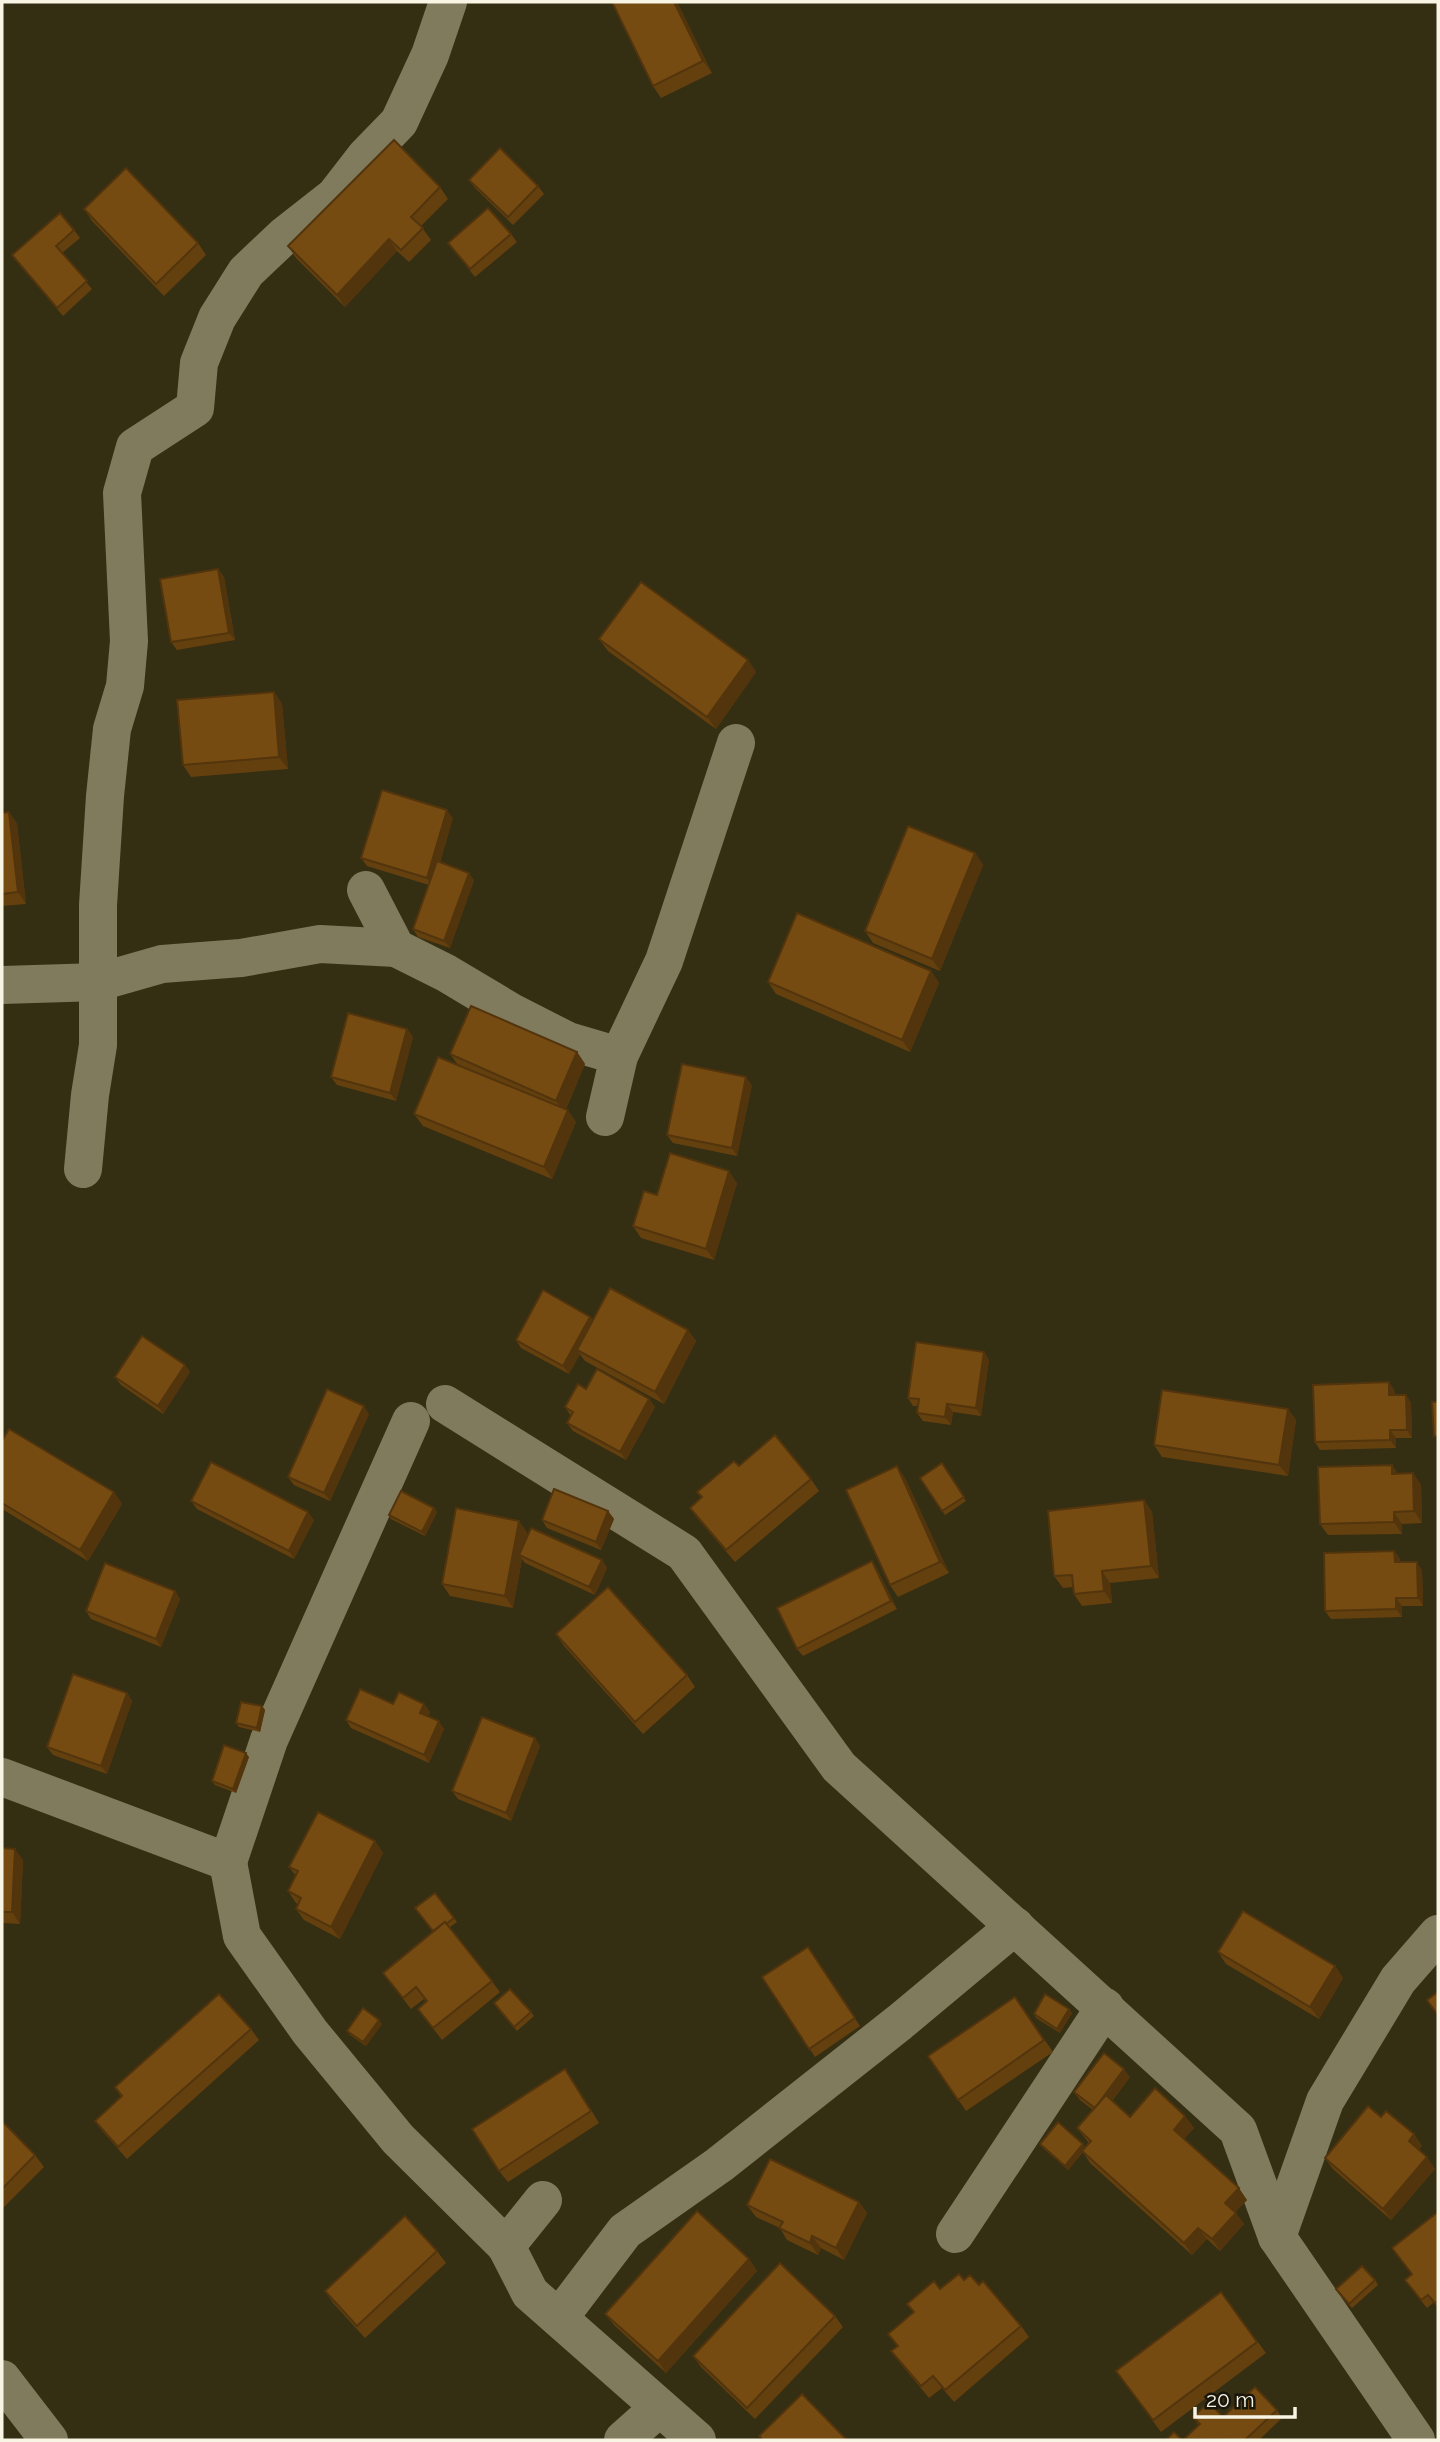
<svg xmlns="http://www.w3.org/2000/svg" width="1440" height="2442" font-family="Raleway,sans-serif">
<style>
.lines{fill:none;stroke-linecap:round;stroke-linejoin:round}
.minor{stroke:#817b5d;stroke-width:38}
.wall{fill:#65400f}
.shaded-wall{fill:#52340d}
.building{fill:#754b12;stroke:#52340d;stroke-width:2}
</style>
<rect width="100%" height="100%" fill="#342e13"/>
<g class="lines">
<!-- minor -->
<g class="minor">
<path d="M366 890 396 948 446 973 513 1013 568 1041 619 1056"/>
<path d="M2 985 99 982 162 964 241 958 320 944 396 948"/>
<path d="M605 1117 619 1056 664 961 736 743"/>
<path d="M83 1169 90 1095 98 1045V905L105 796 112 729 125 686 129 641 122 493 135 447 195 408 199 363 217 318 246 272 284 236 335 196 366 156 399 122 430 55 448 2"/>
<path d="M445 1404 684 1553 839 1767 1238 2130 1277 2237 1416 2440"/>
<path d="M2 1777 228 1862 269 1740 411 1421"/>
<path d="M228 1862 242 1936 310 2032 398 2139 506 2246 543 2200"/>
<path d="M955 2234 1105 2007"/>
<path d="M1277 2237 1325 2101 1398 1980 1438 1934"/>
<path d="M506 2246 530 2293 697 2440"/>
<path d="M559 2318 625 2231 719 2165 900 2022 1015 1926"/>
<path d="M2 2379 49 2440"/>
<path d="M623 2440 659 2408"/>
</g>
</g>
<!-- wall -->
<g class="wall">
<path d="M612 2H677L712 73 661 98 653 86Z"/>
<path d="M469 180 538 186 544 194 513 225 475 188Z"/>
<path d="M440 187 448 199 421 226 431 240 409 262 397 251 345 307 296 258 288 246Z"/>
<path d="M84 209 198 243 206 255 164 296 92 221Z"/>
<path d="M74 230 80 238 62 253 92 289 63 316 12 255Z"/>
<path d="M511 234 517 242 475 277 448 243Z"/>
<path d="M218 569 224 577 235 640 177 650 171 642Z"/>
<path d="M599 639 748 660 756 672 716 729 608 651Z"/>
<path d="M274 692 282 704 288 769 191 777 183 765Z"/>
<path d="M9 812 17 824 26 904 2 906V813Z"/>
<path d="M453 818 440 862 474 880 450 948 418 937 413 929 429 885 367 866 361 858Z"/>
<path d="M975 853 983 865 940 971 873 943 865 931Z"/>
<path d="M931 971 939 983 910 1052 776 994 768 982Z"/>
<path d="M407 1029 413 1037 396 1101 337 1085 331 1077Z"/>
<path d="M577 1052 585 1064 566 1109 576 1122 552 1179 423 1126 414 1114 458 1065 450 1054Z"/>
<path d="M752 1085 737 1156 673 1143 667 1135Z"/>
<path d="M737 1183 714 1260 641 1238 633 1226 657 1195Z"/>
<path d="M590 1317 593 1320 688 1330 696 1341 664 1404 585 1361 580 1354 569 1374 521 1348 516 1340Z"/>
<path d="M984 1352 989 1360 981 1416 953 1412 951 1425 923 1421 917 1413 918 1406H913L908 1398Z"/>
<path d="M185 1365 190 1372 163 1414 121 1385 115 1377Z"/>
<path d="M1389 1382 1394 1390 1395 1395H1406L1411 1403 1412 1438H1396V1448L1320 1450 1315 1442Z"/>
<path d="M586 1389 649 1399 655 1407 626 1460 573 1431 567 1423 571 1416 565 1407Z"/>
<path d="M1288 1409 1296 1420 1288 1476 1162 1457 1154 1445Z"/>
<path d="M369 1414 330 1501 294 1485 288 1477Z"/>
<path d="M2 1441 114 1492 122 1504 88 1561 2 1509Z"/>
<path d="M942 1463 966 1501 945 1515 920 1478Z"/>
<path d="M1392 1465 1398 1474 1413 1473 1421 1485 1422 1523 1402 1524V1534L1328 1535 1320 1524Z"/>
<path d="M739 1466 811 1479 819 1491 735 1562 698 1519 690 1508 702 1498 697 1492Z"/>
<path d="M905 1478 949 1573 898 1597 890 1585Z"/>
<path d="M1144 1500 1152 1512 1159 1578 1110 1583 1112 1603 1082 1606 1074 1594 1073 1587 1063 1588 1054 1576Z"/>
<path d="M191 1501 314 1520 294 1559 197 1509Z"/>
<path d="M434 1508 437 1512 425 1536 391 1519 389 1515Z"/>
<path d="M608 1511 614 1519 601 1550 547 1528 542 1520Z"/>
<path d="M527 1532 526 1539 602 1560 607 1568 595 1595 525 1563 522 1559 513 1608 450 1596 442 1584Z"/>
<path d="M1394 1551 1400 1559V1562L1422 1570 1423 1606H1402V1617L1331 1619 1325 1611Z"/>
<path d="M872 1561 877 1569 897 1609 803 1656 797 1649Z"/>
<path d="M175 1591 180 1599 161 1647 91 1619 86 1611Z"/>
<path d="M556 1634 687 1675 695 1687 643 1734 564 1646Z"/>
<path d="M127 1693 132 1701 107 1774 53 1755 47 1747Z"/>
<path d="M393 1704H424L430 1712 428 1716 444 1729 429 1763 351 1728 346 1720Z"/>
<path d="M262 1706 265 1710 260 1732 239 1727 236 1723Z"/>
<path d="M535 1738 540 1746 511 1821 458 1799 452 1791Z"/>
<path d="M249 1757 236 1793 215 1785 212 1781Z"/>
<path d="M375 1841 383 1853 340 1939 304 1920 296 1909 298 1904 296 1903 288 1891 296 1876 289 1867Z"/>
<path d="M2 1848 23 1860 20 1924 2 1923Z"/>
<path d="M435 1893 457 1922 450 1927 500 1992 442 2040 418 2009 426 2002 424 1999 411 2009 383 1973 433 1932Z"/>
<path d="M808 1947 860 2026 815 2057 762 1977Z"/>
<path d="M1218 1952 1335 1966 1343 1978 1319 2019 1226 1964Z"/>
<path d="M1015 1997 1053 2052 966 2111 928 2056Z"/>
<path d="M496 2007 531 2012 534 2016 517 2031Z"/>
<path d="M1069 2009 1072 2013 1060 2033 1036 2018 1034 2014Z"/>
<path d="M382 2024 366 2046 350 2035 347 2031Z"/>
<path d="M251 2029 259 2040 127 2159 103 2132 95 2121 121 2097 115 2087Z"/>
<path d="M1130 2077 1112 2101 1130 2117 1185 2116 1194 2128 1184 2139 1247 2200 1235 2212 1244 2224 1220 2251 1207 2239 1192 2255 1090 2163 1083 2152 1068 2170 1043 2148 1040 2144 1085 2147 1089 2143 1077 2128 1093 2110 1080 2100 1074 2092Z"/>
<path d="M573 2081 599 2123 508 2182 499 2171Z"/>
<path d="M1381 2117 1414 2134 1422 2146 1419 2150 1435 2169 1391 2220 1333 2169 1325 2158Z"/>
<path d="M2 2121 35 2155 44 2167 2 2209Z"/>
<path d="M859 2202 867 2213 844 2260 821 2248 818 2255 787 2240 780 2228 756 2217 747 2205Z"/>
<path d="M1438 2212V2308L1434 2302 1427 2308 1411 2288 1412 2274Z"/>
<path d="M437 2251 446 2263 365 2338 333 2303 325 2291Z"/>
<path d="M749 2259 757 2271 666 2373 614 2325 605 2314Z"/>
<path d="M964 2280 979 2285 1021 2326 1029 2337 954 2402 942 2388 929 2398 900 2363 891 2351 897 2346 888 2334 940 2289Z"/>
<path d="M1375 2280 1378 2285 1352 2308 1338 2293Z"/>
<path d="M1221 2292 1266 2353 1161 2432 1116 2371Z"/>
<path d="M835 2316 843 2327 755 2419 701 2367 693 2356Z"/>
<path d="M1277 2410 1282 2418 1259 2440H1185L1199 2426 1193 2417H1223Z"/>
</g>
<!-- shaded-wall -->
<g class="shaded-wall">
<path d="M674 2H677L712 73 703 61Z"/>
<path d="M389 239 397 251 345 307 337 295Z"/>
<path d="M218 569 224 577 235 640 229 633Z"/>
<path d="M748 660 756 672 716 729 707 717Z"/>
<path d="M274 692 282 704 288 769 279 757Z"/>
<path d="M447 810 453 818 432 886 427 878Z"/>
<path d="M9 812 17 824 26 904 18 892Z"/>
<path d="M975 853 983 865 940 971 932 959Z"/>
<path d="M469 873 474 880 450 948 444 941Z"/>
<path d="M931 971 939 983 910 1052 902 1040Z"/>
<path d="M407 1029 413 1037 396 1101 390 1093Z"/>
<path d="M577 1052 585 1064 564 1112 556 1101Z"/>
<path d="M746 1077 752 1085 737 1156 732 1148Z"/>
<path d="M568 1110 576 1122 552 1179 544 1167Z"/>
<path d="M729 1171 737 1183 714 1260 706 1249Z"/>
<path d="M590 1317 596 1325 577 1350 580 1354 569 1374 563 1366Z"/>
<path d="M688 1330 696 1341 664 1404 655 1392Z"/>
<path d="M984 1352 989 1360 981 1416 976 1408Z"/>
<path d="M185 1365 190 1372 163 1414 158 1406Z"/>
<path d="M1389 1382 1394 1390 1395 1403 1389 1395Z"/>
<path d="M1406 1395 1411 1403 1412 1438 1407 1430Z"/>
<path d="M649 1399 655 1407 626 1460 620 1452Z"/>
<path d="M947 1404 953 1412 951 1425 945 1417Z"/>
<path d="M364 1406 369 1414 330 1501 324 1493Z"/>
<path d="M1288 1409 1296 1420 1288 1476 1279 1465Z"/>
<path d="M1390 1430 1396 1438V1448L1390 1440Z"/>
<path d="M1392 1465 1400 1477 1392 1474Z"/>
<path d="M897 1466 905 1478 949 1573 940 1562Z"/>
<path d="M1413 1473 1421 1485 1422 1523 1414 1511Z"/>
<path d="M114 1492 122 1504 88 1561 80 1550Z"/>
<path d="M1144 1500 1152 1512 1159 1578 1151 1566Z"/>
<path d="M434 1508 437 1512 425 1536 422 1532Z"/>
<path d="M608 1511 614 1519 601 1550 596 1542Z"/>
<path d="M308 1512 314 1520 294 1559 289 1551Z"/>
<path d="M1394 1512 1402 1524V1534L1394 1522Z"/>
<path d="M519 1521 527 1532 523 1556 519 1555 522 1559 513 1608 505 1596Z"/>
<path d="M1394 1551 1400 1559 1401 1570 1395 1562Z"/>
<path d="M602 1560 607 1568 595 1595 589 1587Z"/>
<path d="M872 1561 877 1569 897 1609 891 1601Z"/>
<path d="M1417 1562 1422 1570 1423 1606 1418 1598Z"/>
<path d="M1102 1571 1110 1583 1112 1603 1104 1591Z"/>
<path d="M175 1591 180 1599 161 1647 156 1639Z"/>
<path d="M1396 1598 1402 1606V1617L1396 1609Z"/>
<path d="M127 1693 132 1701 107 1774 101 1766Z"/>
<path d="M424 1704 430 1712 426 1721 420 1713Z"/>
<path d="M262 1706 265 1710 260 1732 257 1728Z"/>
<path d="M439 1721 444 1729 429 1763 424 1755Z"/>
<path d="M535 1738 540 1746 511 1821 506 1813Z"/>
<path d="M246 1753 249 1757 236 1793 233 1789Z"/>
<path d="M375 1841 383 1853 340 1939 331 1927Z"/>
<path d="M15 1849 23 1860 20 1924 12 1912Z"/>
<path d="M1335 1966 1343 1978 1319 2019 1310 2007Z"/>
<path d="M1069 2009 1072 2013 1060 2033 1057 2029Z"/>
<path d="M379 2020 382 2024 366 2046 363 2042Z"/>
<path d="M1124 2069 1130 2077 1100 2116 1095 2108Z"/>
<path d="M1185 2116 1194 2128 1182 2141 1174 2130Z"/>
<path d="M1414 2134 1422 2146 1417 2152 1409 2141Z"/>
<path d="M1083 2144 1086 2148 1068 2170 1065 2166Z"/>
<path d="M1427 2157 1435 2169 1391 2220 1383 2209Z"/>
<path d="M1239 2188 1247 2200 1233 2215 1225 2203Z"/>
<path d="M859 2202 867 2213 844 2260 836 2248Z"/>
<path d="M1236 2213 1244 2224 1220 2251 1212 2239Z"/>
<path d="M1198 2228 1207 2239 1192 2255 1184 2243Z"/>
<path d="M812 2236 821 2248 818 2255 810 2243Z"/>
<path d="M749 2259 757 2271 666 2373 658 2361Z"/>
</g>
<!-- building -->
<g class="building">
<path d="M612 2H674L703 61 653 86Z"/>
<path d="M394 140 440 187 411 217 423 228 401 250 389 239 337 295 288 246Z"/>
<path d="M500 148 538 186 508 217 469 180Z"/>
<path d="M126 168 198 243 156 284 84 209Z"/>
<path d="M488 208 511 234 470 269 448 243Z"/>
<path d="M60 213 74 230 56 246 87 281 57 308 12 255Z"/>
<path d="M218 569 229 633 171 642 160 579Z"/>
<path d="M641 582 748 660 707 717 599 639Z"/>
<path d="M274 692 279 757 183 765 177 700Z"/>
<path d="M382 790 447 810 427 878 361 858Z"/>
<path d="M9 812 18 892 2 894V813Z"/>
<path d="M908 826 975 853 932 959 865 931Z"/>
<path d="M437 861 469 873 444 941 413 929Z"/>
<path d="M797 913 931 971 902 1040 768 982Z"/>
<path d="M471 1006 577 1052 556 1101 450 1054Z"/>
<path d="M348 1013 407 1029 390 1093 331 1077Z"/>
<path d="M438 1057 568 1110 544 1167 414 1114Z"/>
<path d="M682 1064 746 1077 732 1148 667 1135Z"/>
<path d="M670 1153 729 1171 706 1249 633 1226 644 1191 657 1195Z"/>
<path d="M610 1288 688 1330 655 1392 577 1350Z"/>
<path d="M543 1290 590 1317 563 1366 516 1340Z"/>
<path d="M142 1336 185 1365 158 1406 115 1377Z"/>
<path d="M916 1342 984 1352 976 1408 947 1404 945 1417 917 1413 919 1399 908 1398Z"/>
<path d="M597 1369 649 1399 620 1452 567 1423 573 1412 565 1407 578 1384 586 1389Z"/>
<path d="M1389 1382V1395H1406L1407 1430H1390V1440L1315 1442 1313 1385Z"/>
<path d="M327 1389 364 1406 324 1493 288 1477Z"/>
<path d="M1162 1390 1288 1409 1279 1465 1154 1445Z"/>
<path d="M1432 1402H1438V1436H1434Z"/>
<path d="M9 1429 114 1492 80 1550 2 1503V1441Z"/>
<path d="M775 1435 811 1479 726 1550 690 1508 702 1497 697 1492 734 1461 739 1466Z"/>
<path d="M211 1462 308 1512 289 1551 191 1501Z"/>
<path d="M942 1463 964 1497 942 1511 920 1478Z"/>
<path d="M1392 1465V1474L1413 1473 1414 1511 1394 1512V1522L1320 1524 1318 1467Z"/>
<path d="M897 1466 940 1562 890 1585 846 1490Z"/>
<path d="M554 1489 608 1511 596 1542 542 1520Z"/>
<path d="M401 1491 434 1508 422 1532 389 1515Z"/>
<path d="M1144 1500 1151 1566 1102 1571 1104 1591 1074 1594 1072 1575 1054 1576 1048 1511Z"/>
<path d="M456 1508 519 1521 505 1596 442 1584Z"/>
<path d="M531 1528 602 1560 589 1587 519 1555Z"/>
<path d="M1394 1551 1395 1562H1417L1418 1598H1396V1609L1325 1611 1324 1553Z"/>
<path d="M872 1561 891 1601 797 1649 777 1608Z"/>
<path d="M105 1563 175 1591 156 1639 86 1611Z"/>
<path d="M608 1587 687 1675 635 1722 556 1634Z"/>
<path d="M73 1674 127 1693 101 1766 47 1747Z"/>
<path d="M360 1689 393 1704 399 1692 424 1704 420 1713 439 1721 424 1755 346 1720Z"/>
<path d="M241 1702 262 1706 257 1728 236 1723Z"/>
<path d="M482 1717 535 1738 506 1813 452 1791Z"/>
<path d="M224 1745 246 1753 233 1789 212 1781Z"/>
<path d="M318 1812 375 1841 331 1927 296 1909 301 1898 288 1891 298 1871 289 1867Z"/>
<path d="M2 1848 15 1849 12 1912H2Z"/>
<path d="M435 1893 454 1918 446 1924 445 1922 433 1931 415 1908Z"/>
<path d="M1243 1911 1335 1966 1310 2007 1218 1952Z"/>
<path d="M445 1922 492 1981 433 2028 418 2009 427 2001 416 1987 403 1998 383 1973Z"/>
<path d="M808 1947 855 2018 809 2049 762 1977Z"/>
<path d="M510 1989 531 2012 514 2027 494 2003Z"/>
<path d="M1438 1992V2015L1427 2000Z"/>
<path d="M219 1994 251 2029 118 2147 95 2121 122 2096 115 2087Z"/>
<path d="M1045 1994 1069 2009 1057 2029 1034 2014Z"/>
<path d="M1015 1997 1044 2040 958 2100 928 2056Z"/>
<path d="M363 2008 379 2020 363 2042 347 2031Z"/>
<path d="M1104 2053 1124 2069 1095 2108 1074 2092Z"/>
<path d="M565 2069 591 2111 499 2171 472 2129Z"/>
<path d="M1155 2088 1185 2116 1174 2130 1239 2188 1225 2203 1236 2213 1212 2239 1198 2228 1184 2243 1082 2151 1091 2141 1077 2128 1106 2095 1130 2117Z"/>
<path d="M1368 2106 1381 2117 1386 2111 1414 2134 1409 2141 1427 2157 1383 2209 1325 2158Z"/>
<path d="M2 2121 35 2155 2 2189Z"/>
<path d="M1058 2122 1083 2144 1065 2166 1040 2144Z"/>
<path d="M770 2159 859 2202 836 2248 812 2236 810 2243 779 2228 783 2222 747 2205Z"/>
<path d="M697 2211 749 2259 658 2361 605 2314Z"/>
<path d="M1438 2212V2301L1435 2303 1428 2295 1421 2300 1405 2280 1412 2274 1392 2248Z"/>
<path d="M405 2216 437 2251 357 2326 325 2291Z"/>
<path d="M780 2263 835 2316 747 2408 693 2356Z"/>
<path d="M1362 2266 1375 2280 1349 2304 1336 2289Z"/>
<path d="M959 2274 964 2280 970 2275 979 2285 983 2281 1021 2326 945 2390 933 2376 921 2386 891 2351 898 2346 888 2334 914 2312 907 2304 934 2281 940 2289Z"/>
<path d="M1221 2292 1257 2342 1153 2420 1116 2371Z"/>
<path d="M1255 2387 1277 2410 1245 2440 1184 2439 1200 2424 1193 2417 1209 2402 1223 2417Z"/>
<path d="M802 2394 847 2440H763L759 2436Z"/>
<path d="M1174 2432 1182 2440H1166Z"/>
</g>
<!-- border -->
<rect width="1440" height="2442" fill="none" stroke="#f8f5e5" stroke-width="7"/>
<!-- scale -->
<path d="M1195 2407v10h100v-10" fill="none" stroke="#f8f5e5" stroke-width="3.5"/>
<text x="1206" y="2407" font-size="21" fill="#f8f5e5" stroke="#19160b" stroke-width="5" paint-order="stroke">20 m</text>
</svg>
